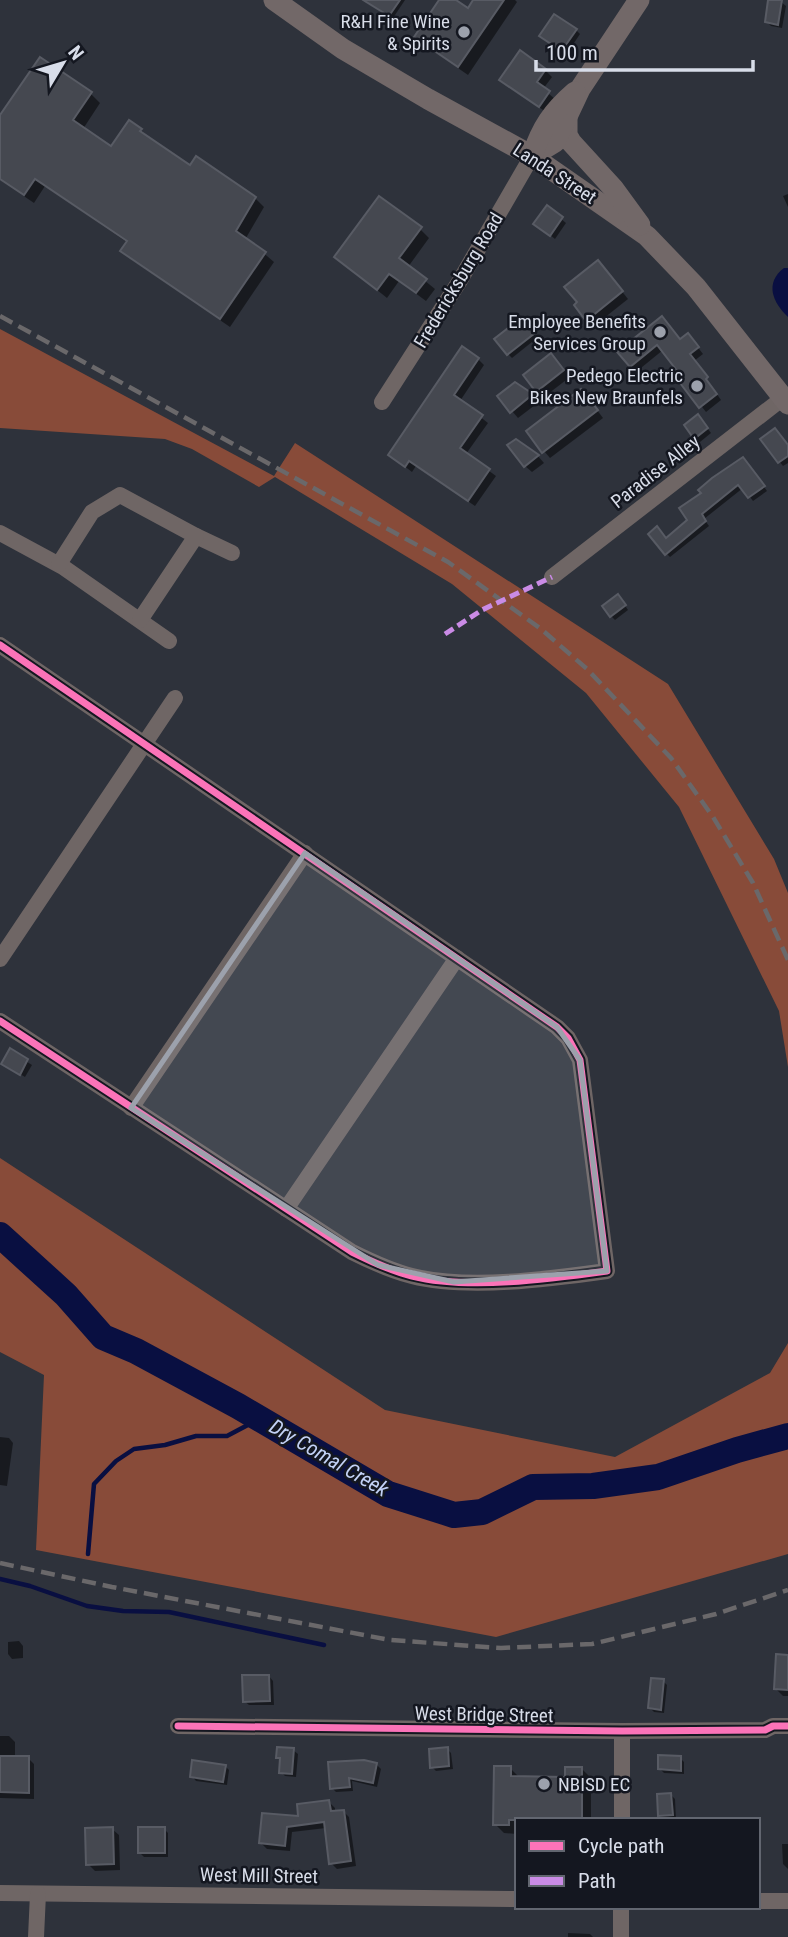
<svg xmlns="http://www.w3.org/2000/svg" width="788" height="1937" font-family="'Roboto Condensed',sans-serif">
<style>
.forest{fill:#884b39}
.water{fill:#090f41}
.shadow{fill:#0007}
.lines{fill:none;stroke-linecap:round;stroke-linejoin:round}
.stream{stroke:#090f41;stroke-width:4.5}
.river{stroke:#090f41;stroke-width:26}
.building{fill:#454850;stroke:#585b64;stroke-width:2}
.street{stroke:#6f6665;stroke-width:16}
.secondary{stroke:#726868;stroke-width:21}
.rail{stroke:#6a686a;stroke-width:4.5;stroke-dasharray:14 7;stroke-linecap:butt}
.quiet{stroke:#ca8be6;stroke-width:5;stroke-dasharray:10 5;stroke-linecap:butt}
.cycleway-casing{stroke:#141720;stroke-width:11}
.cycleway{stroke:#fb73b8;stroke-width:7}
.marked{fill:#9ca1ac;fill-opacity:0.2;stroke:#9ca1ac;stroke-width:5;stroke-linejoin:round}
.poi-dot{fill:#9ca1ac;stroke:#141720;stroke-width:2.5}
.labels{text-anchor:middle;stroke-width:5;stroke-linejoin:round;paint-order:stroke}
.poi-label{font-size:19px;fill:#d8dde9;stroke:#141720;text-anchor:end}
.street-label{font-size:19px;fill:#d8dde9;stroke:#141720}
.water-label{font-size:21px;font-style:italic;fill:#c3d2f6;stroke:#141720}
</style>
<rect width="100%" height="100%" fill="#2e323b"/>
<!-- forest -->
<g class="forest">
<path d="M0 329 274 476 295 443 668 684 774 859 788 893V1067L779 1011 679 807 586 693 452 584 275 477 259 487 192 449 165 439 0 428Z"/>
<path d="M0 1158 385 1410 615 1457 770 1373 788 1343V1554L496 1637 36 1550 44 1375 0 1352Z"/>
</g>
<!-- water -->
<path class="water" d="M784 268H788V317C773 303 764 283 784 268Z"/>
<!-- shadow -->
<g class="shadow">
<path d="M361 0H405L393 18Z"/>
<path d="M441 0H453L468 10 475 0H515L517 2 468 75 426 46 417 37Z"/>
<path d="M770 0 781 2 786 6 782 28 771 26 767 22Z"/>
<path d="M576 30 580 34 568 52 566 50 565 53 546 40Z"/>
<path d="M40 59 91 94 100 103 83 129 111 149 141 130 150 140 190 168 196 159 255 198 264 207 246 238 274 262 230 327 132 260 122 251 128 243 45 186 34 203 0 180V118Z"/>
<path d="M545 70 552 77 543 89 555 99 546 112 508 86Z"/>
<path d="M788 194V207L783 196Z"/>
<path d="M548 208 566 223 555 239 540 227Z"/>
<path d="M420 229 429 238 408 267 435 289 426 301 399 281 387 298 336 257Z"/>
<path d="M604 269 628 299 594 326 576 305Z"/>
<path d="M526 324 537 338 512 358 508 354Z"/>
<path d="M667 324 681 341H693L703 354 694 361 721 400 706 412 680 379 683 377 663 350 636 372 619 352Z"/>
<path d="M478 359 484 365 460 401 488 423 466 454 496 476 475 506 416 466 412 472 390 455Z"/>
<path d="M557 362 570 377 544 397 526 375Z"/>
<path d="M515 384 539 402 518 418 512 411Z"/>
<path d="M588 398 603 418 550 458 544 451Z"/>
<path d="M702 421 711 433 700 442 695 438Z"/>
<path d="M762 440 788 446V463L783 466Z"/>
<path d="M516 441 538 456 544 463 532 472 525 466Z"/>
<path d="M747 463 767 491 753 501 743 488 704 519 709 526 670 557 666 553 667 540Z"/>
<path d="M622 601 628 610 615 620 611 616Z"/>
<path d="M10 1051 32 1065 25 1077 3 1064Z"/>
<path d="M0 1437 9 1438 13 1443 7 1486 0 1485Z"/>
<path d="M19 1641 23 1646V1658L12 1659 8 1654V1642Z"/>
<path d="M788 1657V1696H783L776 1689Z"/>
<path d="M269 1676 273 1681 274 1705H249L244 1701Z"/>
<path d="M663 1681 667 1685 664 1713 654 1712 650 1708Z"/>
<path d="M0 1736H9L15 1742V1758H28L34 1764V1799L0 1798Z"/>
<path d="M447 1749 451 1753 453 1769 436 1771 432 1767Z"/>
<path d="M293 1750 298 1754 296 1777 285 1776 281 1772 282 1762 278 1757Z"/>
<path d="M680 1758 684 1762V1774L664 1773 660 1769Z"/>
<path d="M330 1764H376L381 1769 377 1787 352 1781 353 1791 336 1792 332 1788Z"/>
<path d="M225 1766 229 1770 227 1785 196 1781 192 1776Z"/>
<path d="M510 1768 520 1778H567L582 1769 591 1778V1820H517V1834L504 1833 495 1824Z"/>
<path d="M671 1795 675 1799 676 1820H660L659 1796Z"/>
<path d="M329 1802 335 1808V1812L343 1811 349 1817 356 1866 337 1869 331 1863 326 1828 292 1832 290 1851 267 1849 261 1843Z"/>
<path d="M112 1829 119 1835 120 1870 95 1871 88 1864Z"/>
<path d="M164 1829 168 1833V1857H144L140 1853Z"/>
<path d="M782 1844H788V1869L783 1864Z"/>
<path d="M568 1933 590 1934 593 1937H568Z"/>
</g>
<g class="lines">
<!-- stream -->
<g class="stream">
<path d="M88 1554 94 1484 116 1461 134 1449 165 1445 196 1436H227L259 1419"/>
<path d="M0 1579 30 1586 87 1606 123 1611 169 1612 324 1645"/>
</g>
<!-- river -->
<path class="river" d="M0 1235 66 1295 103 1337 136 1351 238 1406 388 1494 454 1515 482 1512 533 1487 593 1486 658 1477 737 1450 788 1436"/>
</g>
<!-- building -->
<g class="building">
<path d="M363 0H400L389 16Z"/>
<path d="M439 0H456L468 8 473 0H504L458 67 414 37Z"/>
<path d="M768 0H782L778 25 765 22Z"/>
<path d="M554 14 577 29 563 49 561 47 560 50 539 36Z"/>
<path d="M520 50 546 69 537 82 550 91 539 107 499 80Z"/>
<path d="M40 57 92 92 73 120 111 146 129 120 142 129 140 131 190 165 196 156 256 197 236 231 266 252 220 319 120 251 127 241 35 179 24 195 0 179V115Z"/>
<path d="M379 196 422 227 399 258 427 279 416 293 389 274 377 290 334 257Z"/>
<path d="M547 205 563 217 550 236 533 224Z"/>
<path d="M598 260 623 291 586 321 574 305 577 302 564 287Z"/>
<path d="M662 316 680 339 688 333 699 347 690 354 708 377 706 379 717 394 699 408 677 379 681 376 657 345 630 367 617 352Z"/>
<path d="M522 317 535 333 507 355 494 339Z"/>
<path d="M462 346 479 358 454 395 483 415 460 448 490 469 468 501 409 461 405 467 388 455Z"/>
<path d="M551 353 564 370 536 392 523 375Z"/>
<path d="M515 382 533 394 510 413 497 396Z"/>
<path d="M581 389 598 410 542 453 526 431Z"/>
<path d="M698 414 708 428 694 439 684 425Z"/>
<path d="M775 428 788 445V456L778 463 760 439Z"/>
<path d="M516 439 539 455 524 467 507 445Z"/>
<path d="M743 457 765 486 748 498 738 485 702 514 706 521 665 555 648 534 657 526 666 538 687 520 679 508 701 493 698 490 712 478Z"/>
<path d="M618 594 626 605 610 617 602 606Z"/>
<path d="M10 1048 28 1059 20 1075 1 1064Z"/>
<path d="M776 1654 788 1655V1690L774 1689Z"/>
<path d="M242 1675H269L270 1701 243 1702Z"/>
<path d="M651 1678 664 1679 661 1710 648 1708Z"/>
<path d="M277 1747 294 1748 292 1774 279 1773 280 1758H276Z"/>
<path d="M448 1747 449 1766 430 1768 429 1749Z"/>
<path d="M658 1755 681 1756V1771L658 1769Z"/>
<path d="M0 1756H29V1793L0 1792Z"/>
<path d="M192 1760 226 1765 223 1782 190 1777Z"/>
<path d="M364 1760 377 1763 373 1783 349 1778 350 1787 330 1789 328 1762Z"/>
<path d="M494 1766H511V1776L565 1777V1767H582V1820H509V1825H493Z"/>
<path d="M671 1793 673 1815 658 1816 657 1794Z"/>
<path d="M329 1800 331 1811 344 1810 351 1861 329 1864 324 1822 287 1827 285 1846 259 1843 262 1813 298 1816 297 1804Z"/>
<path d="M113 1827 114 1864 86 1865 85 1828Z"/>
<rect x="138" y="1827" width="27" height="26"/>
</g>
<g class="lines">
<!-- street -->
<g class="street">
<path d="M382 402 459 282 532 156"/>
<path d="M0 533 63 567 169 641"/>
<path d="M196 536 232 553"/>
<path d="M59 564 92 512 120 495 196 536 140 620"/>
<path d="M552 577 783 398"/>
<path d="M0 645 557 1027 568 1038 580 1060 607 1271C550 1279 467 1290 412 1276 391 1271 372 1262 352 1252L0 1021"/>
<path d="M0 959 175 698"/>
<path d="M131 1108 305 853"/>
<path d="M286 1209 457 958"/>
<path d="M178 1726 622 1731 765 1730 773 1726H788"/>
<path d="M622 1820V1731"/>
<path d="M0 1893 517 1899"/>
<path d="M758 1901H788"/>
<path d="M36 1937 38 1894"/>
<path d="M621 1937V1907"/>
</g>
<!-- secondary -->
<g class="secondary">
<path d="M274 0 343 49 428 99 532 156 647 236 696 287 788 404"/>
<path d="M567 118V135L571 142 613 188 640 225"/>
<path d="M532 156 555 142 580 89 639 0"/>
<path d="M532 156C542 127 552 112 575 92"/>
</g>
<!-- rail -->
<g class="rail">
<path d="M0 316 448 562 541 629 587 669 671 758 713 817 753 883 788 960"/>
<path d="M0 1563 112 1587 390 1640 501 1648 592 1644 716 1614 788 1590"/>
</g>
<!-- quiet -->
<path class="quiet" d="M445 634 482 610 552 577"/>
<defs>
<g id="cycleway">
<path d="M0 645 557 1027 568 1038 580 1060 607 1271C550 1279 467 1290 412 1276 391 1271 372 1262 352 1252L0 1021"/>
<path d="M178 1726 622 1731 765 1730 773 1726H788"/>
</g>
</defs>
<!-- cycleway casing -->
<use href="#cycleway" class="cycleway-casing"/>
<!-- cycleway -->
<use href="#cycleway" class="cycleway"/>
</g>
<!-- marked area -->
<path class="marked" d="M305 853 557 1027 580 1060 607 1271 454 1282 378 1265 131 1108Z"/>
<!-- markers -->
<g class="poi-dot">
<circle cx="464" cy="32" r="7"/>
<circle cx="660" cy="332" r="7"/>
<circle cx="697" cy="386" r="7"/>
<circle cx="544" cy="1784" r="7"/>
</g>
<g class="labels">
<!-- poi labels -->
<g class="poi-label">
<text x="450" y="28">R&amp;H Fine Wine<tspan x="450" dy="22">&amp; Spirits</tspan></text>
<text x="646" y="328">Employee Benefits<tspan x="646" dy="22">Services Group</tspan></text>
<text x="683" y="382">Pedego Electric<tspan x="683" dy="22">Bikes New Braunfels</tspan></text>
<text x="558" y="1791" text-anchor="start">NBISD EC</text>
</g>
<!-- street labels -->
<g class="street-label">
<text transform="translate(555 173) rotate(33)" y="7">Landa Street</text>
<text transform="translate(458 280) rotate(-59)" y="7">Fredericksburg Road</text>
<text transform="translate(655 471) rotate(-38)" y="7">Paradise Alley</text>
<text transform="translate(484 1714) rotate(1)" y="7">West Bridge Street</text>
<text transform="translate(259 1875) rotate(1)" y="7">West Mill Street</text>
</g>
<!-- water labels -->
<g class="water-label">
<text transform="translate(329 1458) rotate(30)" y="7">Dry Comal Creek</text>
</g>
</g>
<!-- legend -->
<rect x="515" y="1818" width="245" height="91" fill="#141720" stroke="#626670" stroke-width="2"/>
<rect x="529" y="1841" width="35" height="10" fill="#fb73b8" stroke="#626670" stroke-width="2"/>
<text x="578" y="1853" font-size="21" fill="#d8dde9">Cycle path</text>
<rect x="529" y="1876" width="35" height="10" fill="#ca8be6" stroke="#626670" stroke-width="2"/>
<text x="578" y="1888" font-size="21" fill="#d8dde9">Path</text>
<!-- north arrow -->
<g transform="translate(63 63) rotate(52)" stroke="#141720" stroke-width="5" paint-order="stroke">
<path d="M0-5L12 26L0 18L-12 26Z" fill="#d8dde9"/>
<text y="-10" font-size="19" font-weight="bold" text-anchor="middle" fill="#d8dde9">N</text>
</g>
<!-- scale -->
<path d="M536 60v10h217v-10" fill="none" stroke="#d8dde9" stroke-width="3.5"/>
<text x="546" y="60" font-size="21" fill="#d8dde9" stroke="#141720" stroke-width="5" paint-order="stroke">100 m</text>
</svg>
